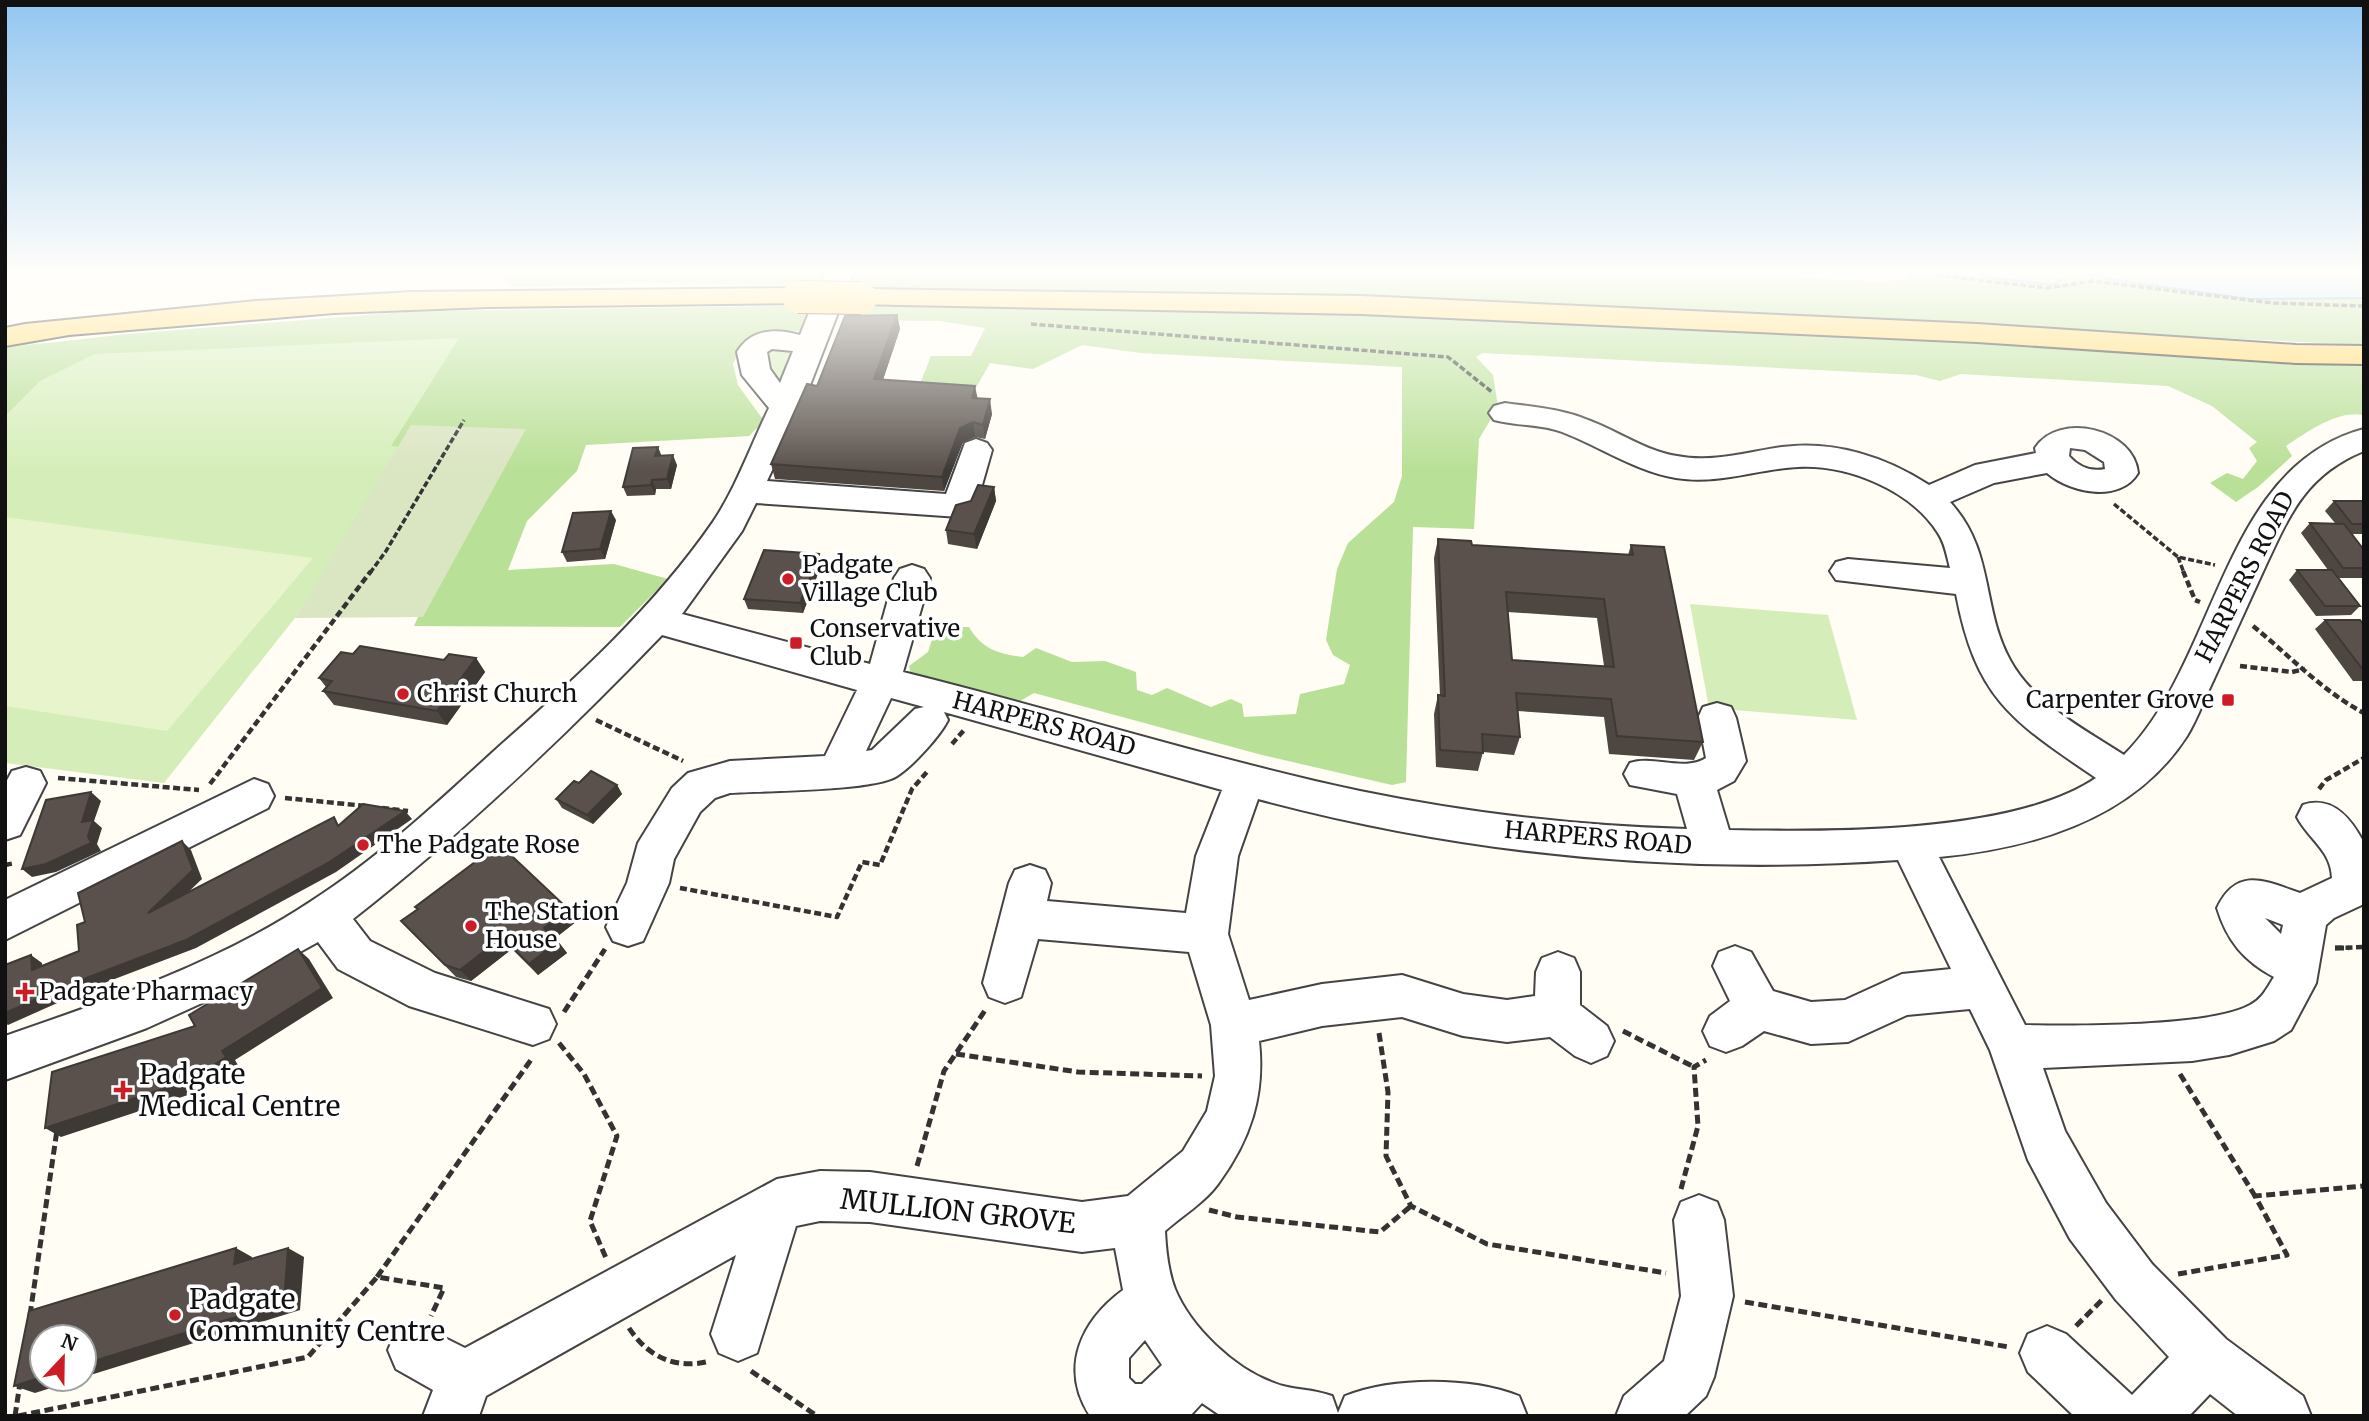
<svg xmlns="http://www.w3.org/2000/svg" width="2369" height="1421" font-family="Merriweather,serif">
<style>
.green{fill:#d5eeb9}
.forest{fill:#b9e097}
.cemetery{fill:#dae5c1}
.pitch{fill:#e7f4cc}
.water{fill:#b4e1fb;stroke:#3599d8;stroke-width:2}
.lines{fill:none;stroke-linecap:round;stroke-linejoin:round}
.minor-casing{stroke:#444;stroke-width:4}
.major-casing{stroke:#222;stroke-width:4}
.path-far2{stroke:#333;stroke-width:3.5;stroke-dasharray:6 2.5;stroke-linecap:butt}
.path-far1{stroke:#333;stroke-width:4.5;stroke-dasharray:7 3.5;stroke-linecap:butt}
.path{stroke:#333;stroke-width:5;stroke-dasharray:9 4.5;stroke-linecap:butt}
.minor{fill:#fff;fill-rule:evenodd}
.major{fill:#ffd864;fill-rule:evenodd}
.major-bridge-casing{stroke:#222;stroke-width:34;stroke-linecap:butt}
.major-bridge{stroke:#ffd864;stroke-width:32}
.wall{fill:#4d4641;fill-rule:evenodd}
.shaded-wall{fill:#3f3935}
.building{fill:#5a514c;stroke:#3f3935;stroke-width:2;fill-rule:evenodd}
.poi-dot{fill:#cd1c26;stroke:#fff;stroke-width:2.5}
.labels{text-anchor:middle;stroke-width:7;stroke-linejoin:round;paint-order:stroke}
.poi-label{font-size:24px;fill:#111;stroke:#fff;text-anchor:start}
.street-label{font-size:24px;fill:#111;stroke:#fff}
.near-poi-label{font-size:28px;fill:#111;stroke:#fff;text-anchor:start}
.near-street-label{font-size:28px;fill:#111;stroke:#fff}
</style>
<rect width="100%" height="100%" fill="#fffdf4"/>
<!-- green -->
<g class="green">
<path d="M470 335 295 618 164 783 5 763V344Z"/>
<path d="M780 349 788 350 793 359 783 385H777L764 358 768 352Z"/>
<path d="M1690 604 1828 615 1857 720 1709 708Z"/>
</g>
<!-- forest -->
<g class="forest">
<path d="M500 271H829L824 286 650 283 512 287Z"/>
<path d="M857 271H1680L1882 282 1909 279 1907 271H2364V345L1285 292 857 290 854 277Z"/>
<path d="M1179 305 2364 359V415C2337 410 2307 432 2286 446L2292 456 2258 487 2236 502 2210 483 2227 473 2243 479 2257 461 2249 448 2257 442 2212 406 2168 386 1961 374 1940 381 1916 375 1483 353 1476 357 1493 375 1498 407 1479 439 1474 529 1413 527 1406 782 1392 785 1262 755 1034 693 1008 708 966 697 957 684 937 685 912 679 909 666 928 652 936 627H969C982 649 998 654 1023 657L1036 648 1072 662 1105 661 1136 672 1137 690 1152 695 1167 688 1211 707 1231 699 1242 704 1244 717 1296 714 1300 694 1344 684 1350 665 1333 655 1326 640 1337 569 1348 543 1394 502 1402 476V367L1141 353 1082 345 1033 369 990 363 973 393 918 389 931 356H971L985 328 939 321 847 320 856 307Z"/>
<path d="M785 306 814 312 806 330 756 335 742 346 733 364 738 385 764 421 749 436 586 445 577 471 527 521 508 570 614 564 668 579 620 627 414 626 473 495 468 454 391 446 459 338 95 354 40 381 5 416V348L126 334 418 311Z"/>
</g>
<!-- cemetery -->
<path class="cemetery" d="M411 425 526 429 423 617 295 618Z"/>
<!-- pitch -->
<path class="pitch" d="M5 517 313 558 167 731 5 706Z"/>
<!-- water -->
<g class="water">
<path d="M1979 271H2073V272L2053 285 1983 277Z"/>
<path d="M2098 271H2364V298L2250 299 2101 278Z"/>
</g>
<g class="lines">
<defs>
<g id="minor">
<path d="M826 271H854L802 406 767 481 946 494 965 443 976 439 987 443 992 450 976 506 971 514 959 517 756 503 742 531 682 614 870 664 894 578 900 569 912 565 924 569 930 578 903 672C1057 710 1207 758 1360 791 1467 813 1578 826 1687 829L1677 794 1630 785 1624 774 1630 763C1653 755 1685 772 1706 758L1698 718 1703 707 1717 703 1731 707 1736 718 1746 761 1734 781 1717 790 1729 830C1827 832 2014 834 2096 778 2012 721 1976 699 1956 594L1836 580 1830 571 1836 562 1848 559 1950 568C1947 557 1945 543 1938 533 1911 490 1847 464 1798 467 1757 469 1718 485 1676 478 1635 471 1601 447 1562 432 1541 424 1516 426 1494 420L1489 413 1494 406 1505 403C1533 407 1562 409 1588 420 1618 431 1645 451 1677 456 1713 463 1747 452 1782 447 1834 440 1886 457 1929 485L1975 465 2036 453 2035 448C2059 411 2134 429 2138 473 2120 503 2070 493 2047 473L1994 483 1950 502C1995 551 1981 607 2010 660 2033 703 2084 729 2124 755 2219 660 2221 467 2364 429V451C2308 474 2291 511 2267 563 2249 602 2232 640 2214 679 2205 697 2198 718 2187 736 2133 820 2032 848 1939 857L2025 1025C2074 1026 2211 1027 2250 1005 2262 999 2267 988 2274 977 2244 961 2227 941 2217 908 2237 866 2265 881 2300 893L2332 878C2331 850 2309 840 2297 817L2303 805C2332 795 2351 818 2364 843V904L2334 918 2326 925 2316 983 2291 1030 2274 1041 2229 1055 2192 1061 2043 1068 2065 1131 2106 1203 2152 1264 2226 1339 2303 1396 2311 1416H2238L2210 1394 2189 1416H2074L2028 1372 2020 1353 2028 1334 2047 1326 2066 1334 2132 1395 2169 1357 2116 1300 2070 1239 2028 1160 1990 1050 1970 1009 1907 1015 1848 1042 1811 1044 1764 1031 1742 1046 1726 1052 1710 1046 1703 1031 1710 1016 1730 1001 1713 966 1719 952 1735 946 1751 952 1773 991 1811 1002 1845 1000 1902 974 1951 969 1898 860C1683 875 1467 855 1258 799L1238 856 1228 934 1249 1000 1322 984 1402 975 1463 994 1507 1000 1535 996 1536 972 1542 958 1558 952 1574 958 1580 972V1005L1607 1026 1614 1041 1607 1056 1591 1063 1575 1056 1550 1037 1507 1042 1463 1036 1402 1017 1322 1026 1259 1041C1265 1095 1251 1139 1218 1184 1205 1202 1182 1216 1165 1231 1166 1250 1168 1271 1175 1289 1191 1328 1235 1369 1274 1383 1294 1391 1310 1388 1332 1396L1338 1413 1345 1396C1393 1377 1471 1377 1519 1396L1527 1416H1221L1202 1403 1190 1416H1090C1059 1368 1081 1321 1123 1290L1115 1248 1082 1252 870 1222 820 1221 796 1226 757 1353 738 1361 719 1353 711 1334 736 1255 486 1396 479 1416H423L433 1390 396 1369 388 1350 396 1331 415 1323 465 1348 777 1179 820 1171 870 1172 1082 1202 1128 1196 1183 1151 1207 1111 1215 1076 1211 1025 1189 952 1038 939 1021 997 1005 1003 989 997 983 983 1009 883 1015 870 1030 865 1045 870 1051 883 1047 901 1186 913 1196 856 1222 790 944 712 948 720C940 736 913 766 897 776 875 791 762 791 730 793L715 798 700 812 674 859 669 883 643 941 628 946 613 941 606 927 627 883 638 843 672 788 688 773 730 761 825 756 857 690 662 635C563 738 465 831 353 919L370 941 435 973 549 1009 556 1024 549 1039 533 1045 409 1006 338 969 318 942 235 988 147 1028 5 1080V1036C109 1000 218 963 310 902 377 859 436 804 494 751 573 681 653 609 713 522 736 488 751 445 769 408L742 375 737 352C751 329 775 328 800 335ZM772 349 793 351 780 383 770 369 767 352ZM2070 448 2085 450 2104 462 2105 469C2091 472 2079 467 2069 456ZM891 698 924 707 915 709 872 750 866 751ZM2265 918 2283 925 2281 934ZM1145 1340 1162 1365 1142 1384H1135L1129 1378V1358Z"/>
<path d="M26 767 40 771 46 783 20 835 5 840V784L12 771Z"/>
<path d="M254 779 268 784 274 796 268 808 5 940V900Z"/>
<path d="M1699 1195 1717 1202 1724 1220 1733 1296 1714 1377 1706 1396 1685 1416H1616L1624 1396 1664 1361 1681 1296 1674 1220 1681 1202Z"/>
</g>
<g id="major">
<path d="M798 288 808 291 812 297 808 303 488 307 334 313 69 335 5 346V328L25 324 256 301 411 292Z"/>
<path d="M861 289 1361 296 1977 324 2296 345 2364 346V364L2296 363 1977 342 1361 314 851 304 847 298 851 292Z"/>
</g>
</defs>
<!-- minor casing -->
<use href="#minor" class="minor-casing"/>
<!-- major casing -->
<use href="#major" class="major-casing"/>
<!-- path-far2 -->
<g class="path-far2">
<path d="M1928 271 1944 276 2047 288 2093 281 2273 303 2364 306"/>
<path d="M2088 271 2093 281"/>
<path d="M1031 324 1448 357 1492 392"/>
<path d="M2114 504 2178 557 2215 565"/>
<path d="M2178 557 2184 573"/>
<path d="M370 573 386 551 464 420"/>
</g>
<!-- path-far1 -->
<g class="path-far1">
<path d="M2183 571 2195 600 2200 602"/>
<path d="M2253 626C2290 656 2322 691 2364 713"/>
<path d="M2240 666 2292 672 2305 669"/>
<path d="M596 720 683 761"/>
<path d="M952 744 964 730"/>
<path d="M58 778 199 790"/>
<path d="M210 784 371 571"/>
<path d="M2319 789 2326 780 2364 758"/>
<path d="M285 798 366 806"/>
<path d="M382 808 408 811"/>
<path d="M5 865 15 863"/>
<path d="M680 888 837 917 862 862 880 865 912 789 927 772"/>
<path d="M2335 948 2364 947"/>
</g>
<!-- path -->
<g class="path">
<path d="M2335 948H2349"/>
<path d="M564 1012 605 949"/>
<path d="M1623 1031 1694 1067"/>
<path d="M1379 1033 1388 1092 1386 1156 1411 1206 1487 1244 1666 1273"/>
<path d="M559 1043 584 1074 617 1136 590 1221 606 1258"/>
<path d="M956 1054 1078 1072 1202 1076"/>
<path d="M2180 1074 2255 1196"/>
<path d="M917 1166 944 1071 986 1009"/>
<path d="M1681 1189 1698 1126 1694 1067 1706 1060"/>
<path d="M1209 1210 1237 1217 1380 1232 1411 1206"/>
<path d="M2178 1274 2287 1255 2255 1196 2364 1186"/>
<path d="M377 1277 533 1057"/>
<path d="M1745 1302 2009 1347"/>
<path d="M30 1315 57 1130"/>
<path d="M2076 1326 2102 1300"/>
<path d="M629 1328C648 1357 676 1370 710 1361"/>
<path d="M751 1371 817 1416"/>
<path d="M15 1416 20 1383"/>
<path d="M18 1416 308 1357 377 1277 444 1288 431 1316"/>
</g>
<!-- minor -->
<use href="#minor" class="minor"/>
<!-- major -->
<use href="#major" class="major"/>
<defs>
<path id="major-bridge" d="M798 297 861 298"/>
</defs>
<!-- major-bridge casing -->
<use href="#major-bridge" class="major-bridge-casing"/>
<!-- major-bridge -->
<use href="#major-bridge" class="major-bridge"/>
</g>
<!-- wall -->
<g class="wall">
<path d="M897 315 900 329 883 380 977 399 992 414 985 439 975 437 963 442 944 491 775 479 771 464 817 386Z"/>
<path d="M658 447 661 456 677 465 671 489H656L655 495 627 496 623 487Z"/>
<path d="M994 487 996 501 977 549 948 544 946 530 971 501Z"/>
<path d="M2334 501H2364V534H2351L2364 550V578H2338L2360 606 2351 615 2316 616 2289 580 2297 570H2328L2301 533 2310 523H2335L2325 511Z"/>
<path d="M616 520 605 559 567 562 562 552Z"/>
<path d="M1438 539 1472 545 1628 555 1631 545 1703 742 1694 760 1609 754 1604 717 1517 711 1520 737 1514 755 1483 752 1478 771 1436 767 1434 714 1438 695 1440 696 1434 558ZM1508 612 1597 618 1604 666 1512 660Z"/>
<path d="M819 554 822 563 803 613 748 609 744 599Z"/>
<path d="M2325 620 2364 625V681H2353L2315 629Z"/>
<path d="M353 654 444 660 476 658 485 672 447 725 334 705 323 691 326 687 319 678Z"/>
<path d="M579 783 617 785 622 794 593 824 562 808 556 799Z"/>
<path d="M415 907 568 909 577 921 555 938 567 953 538 975 512 949 471 981 456 977 413 933 417 909Z"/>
</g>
<!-- shaded-wall -->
<g class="shaded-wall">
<path d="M897 315 900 329 878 394 874 379Z"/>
<path d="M975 386 978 400 972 398Z"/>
<path d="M990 399 992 414 985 439 983 425Z"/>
<path d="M973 422 975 437 963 442 944 491 942 477 960 428Z"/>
<path d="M658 447 662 457 655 456Z"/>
<path d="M673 455 677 465 671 489 667 479Z"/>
<path d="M652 480 656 489 655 495 651 485Z"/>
<path d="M994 487 996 501 977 549 974 534Z"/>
<path d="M611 511 616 520 605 559 600 549Z"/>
<path d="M819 554 822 563 803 613 800 603Z"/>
<path d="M476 658 485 672 447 725 437 711Z"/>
<path d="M617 785 622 794 593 824 587 815Z"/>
<path d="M91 792 101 801 94 821 102 828 97 844 101 851 56 872 32 877 22 869 82 822Z"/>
<path d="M405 811 412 819 336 872 196 948 91 988 8 1025 5 1023V1013Z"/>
<path d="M182 841 191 850 202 879 158 921 148 913Z"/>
<path d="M568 909 577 921 553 940 544 928Z"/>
<path d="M502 937 512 949 471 981 460 970Z"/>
<path d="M558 941 567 953 538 975 529 964Z"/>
<path d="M298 949 309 959 333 998 235 1060 239 1067 203 1090 61 1137 45 1128 222 1051Z"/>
<path d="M31 955 42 963 43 978 32 970Z"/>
<path d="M236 1248 252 1257 251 1273 234 1264Z"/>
<path d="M288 1248 304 1257 300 1310 84 1377V1364Z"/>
<path d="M42 1377V1379H79L35 1393 14 1386Z"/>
</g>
<!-- building -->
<g class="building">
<path d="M897 315 874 379 975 386 972 398 990 399 983 425 973 422 960 428 942 477 771 464 807 384 817 386 845 316Z"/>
<path d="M658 447 655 456 673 455 667 479 652 480 651 485 623 487 633 448Z"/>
<path d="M978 485 994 487 974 534 946 530 956 505 971 501Z"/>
<path d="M2334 501H2364V524H2352Z"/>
<path d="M611 511 600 549 562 552 573 513Z"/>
<path d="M2310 523 2344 524 2364 550V568H2343Z"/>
<path d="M1438 539 1471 541 1472 545 1633 555 1631 545 1664 547 1703 742 1617 736 1611 699 1516 693 1520 737 1482 734 1483 753 1440 750 1438 695 1445 696ZM1506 592 1604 599 1614 667 1512 660Z"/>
<path d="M764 550 819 554 800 603 744 599Z"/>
<path d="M2297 570H2332L2360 606H2325Z"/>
<path d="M2325 620H2360L2364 625V671Z"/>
<path d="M360 646 444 660 449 654 476 658 437 711 323 691 332 681 319 678 341 652 353 654Z"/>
<path d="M591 771 617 785 587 815 556 799 574 781 579 783Z"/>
<path d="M91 792 82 822 93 820 88 836 91 843 46 864 22 869 46 800Z"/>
<path d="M363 804 405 811 328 863 186 940 81 980 5 1013V965L31 955 32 970 79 951 77 925 85 922 78 893 182 841 193 870 148 913 334 817 338 826Z"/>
<path d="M499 844 568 909 544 928 558 941 529 964 502 937 460 970 445 965 401 921 418 909 415 907Z"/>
<path d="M298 949 322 988 222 1051 226 1057 190 1080 45 1128 52 1072 195 1026 189 1015Z"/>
<path d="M236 1248 234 1264 288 1248 284 1302 84 1364V1337H42V1377L14 1386 29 1311Z"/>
</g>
<!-- sky -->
<linearGradient id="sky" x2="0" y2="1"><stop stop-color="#93c6f0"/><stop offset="0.58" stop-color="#fffefa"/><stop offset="1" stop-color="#fffefa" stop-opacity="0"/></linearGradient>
<rect width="2369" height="470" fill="url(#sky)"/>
<!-- markers -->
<g class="poi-dot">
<circle cx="788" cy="579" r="7"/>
<rect x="789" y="636" width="14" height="14" rx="3.5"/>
<circle cx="403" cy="694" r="7"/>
<rect x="2221" y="693" width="14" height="14" rx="3.5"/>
<circle cx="363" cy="845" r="7"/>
<circle cx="471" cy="926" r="7"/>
<path d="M21.5 981.5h7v7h7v7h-7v7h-7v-7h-7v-7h7z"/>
<path d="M119.5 1079.5h7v7h7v7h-7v7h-7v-7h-7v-7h7z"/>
<circle cx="175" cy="1315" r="7"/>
</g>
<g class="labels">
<!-- poi labels -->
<g class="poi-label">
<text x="802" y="573">Padgate<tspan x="802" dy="28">Village Club</tspan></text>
<text x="810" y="637">Conservative<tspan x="810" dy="28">Club</tspan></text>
<text x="417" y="702">Christ Church</text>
<text x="2214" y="708" text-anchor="end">Carpenter Grove</text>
<text x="377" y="853">The Padgate Rose</text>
<text x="485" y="920">The Station<tspan x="485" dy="28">House</tspan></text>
<text x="39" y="1000">Padgate Pharmacy</text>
</g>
<!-- street labels -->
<g class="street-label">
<text transform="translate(2245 577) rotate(-63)" y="8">HARPERS ROAD</text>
<text transform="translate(1044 724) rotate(15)" y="8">HARPERS ROAD</text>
<text transform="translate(1598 838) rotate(5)" y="8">HARPERS ROAD</text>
</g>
<!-- near-poi labels -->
<g class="near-poi-label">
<text x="139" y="1084">Padgate<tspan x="139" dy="32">Medical Centre</tspan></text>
<text x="189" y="1309">Padgate<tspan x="189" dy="32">Community Centre</tspan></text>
</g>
<!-- near-street labels -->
<g class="near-street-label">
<text transform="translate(958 1211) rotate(6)" y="10">MULLION GROVE</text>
</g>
</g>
<!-- border -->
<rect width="2369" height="1421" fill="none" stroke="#111111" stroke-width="14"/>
<!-- north arrow -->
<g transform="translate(63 1358) rotate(22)"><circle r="33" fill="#ffffff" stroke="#a0a0a0" stroke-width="2"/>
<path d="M0-5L12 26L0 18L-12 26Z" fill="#cd1c26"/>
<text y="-10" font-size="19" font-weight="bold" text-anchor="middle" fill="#111111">N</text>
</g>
</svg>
